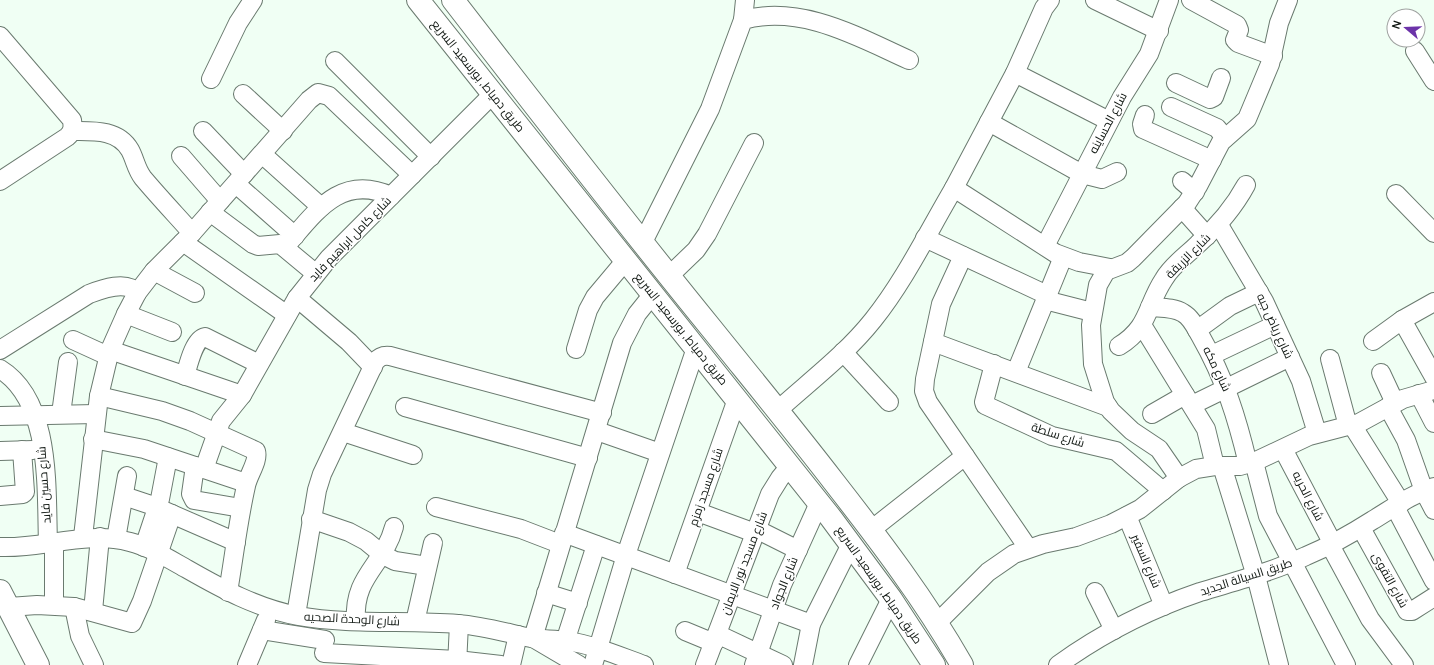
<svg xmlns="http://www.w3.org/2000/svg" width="1434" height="665" font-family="Manrope,Cairo,sans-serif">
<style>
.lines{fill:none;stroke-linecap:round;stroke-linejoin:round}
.minor-casing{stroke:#6a7a6f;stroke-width:20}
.major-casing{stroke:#6a7a6f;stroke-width:24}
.highway-casing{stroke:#6a7a6f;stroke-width:24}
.minor{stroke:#fff;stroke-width:18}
.major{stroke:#fff;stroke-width:22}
.highway{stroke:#fff;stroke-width:22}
.labels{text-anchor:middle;stroke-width:3;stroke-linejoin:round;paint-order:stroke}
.street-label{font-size:12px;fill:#0f1611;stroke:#fff}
</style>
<rect width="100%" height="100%" fill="#f0fff4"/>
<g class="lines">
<defs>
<g id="minor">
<path d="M1095 0 1159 31"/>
<path d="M1191 0 1237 25 1239 30 1235 40 1238 43 1273 56"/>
<path d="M743 20 745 0"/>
<path d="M0 36 72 120C73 127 73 132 67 137L0 181"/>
<path d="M1415 51 1434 81"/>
<path d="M335 61 431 157"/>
<path d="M1015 73 1109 121"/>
<path d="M211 79 238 23 253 0"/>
<path d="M1176 83 1210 99 1214 97 1221 78"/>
<path d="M243 94 283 131"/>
<path d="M1171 107 1217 128 1225 138"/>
<path d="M1145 115 1142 124 1143 129 1212 160"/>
<path d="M989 122 1082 174 1102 179 1117 172"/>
<path d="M72 131C93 131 118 129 130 150 135 159 136 169 143 178 159 197 176 215 192 233"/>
<path d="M203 131 244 174"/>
<path d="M262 154 321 207"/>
<path d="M181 156 220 201"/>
<path d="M1182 181 1195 192"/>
<path d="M236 184 295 236"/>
<path d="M954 188 1015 73 1044 8 1050 0"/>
<path d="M1396 194 1434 233"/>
<path d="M1182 208 1207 236"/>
<path d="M210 212 253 244 258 246 280 244 315 273"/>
<path d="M1219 225 1264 301 1301 381 1317 433"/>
<path d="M925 238 1047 295"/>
<path d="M183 242 287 315"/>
<path d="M642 244 710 109 743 20C801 4 858 37 909 60"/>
<path d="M1045 246 1122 97 1149 54 1169 0"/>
<path d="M285 247C315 213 340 173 391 196"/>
<path d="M963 256 941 304 925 379 924 391 928 402 1028 548"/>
<path d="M154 271 195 293"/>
<path d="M669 276 696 250 707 234 754 143"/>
<path d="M297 298 349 342 373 367"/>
<path d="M1045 300 1092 312"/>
<path d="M1150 307C1160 308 1174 307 1183 313 1192 318 1196 329 1201 337 1225 379 1237 418 1248 464"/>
<path d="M126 314 172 332"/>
<path d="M1402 320 1434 377"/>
<path d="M1142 325 1206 429 1215 466"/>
<path d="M1197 330 1230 306 1259 292"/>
<path d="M73 340 108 356"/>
<path d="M1373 341 1402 320 1434 302"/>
<path d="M933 342 1108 407"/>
<path d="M1119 346C1150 327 1146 306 1164 279 1172 265 1187 255 1198 244 1218 226 1233 209 1246 185"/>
<path d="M576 349 588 310 595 297 626 260"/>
<path d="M0 350 89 294C102 289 127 280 137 293"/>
<path d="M110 350 242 395"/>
<path d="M843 352 889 402"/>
<path d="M1212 355 1275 325"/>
<path d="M1330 359 1348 426"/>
<path d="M994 364 984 402 985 405 1052 436 1116 451 1163 491"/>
<path d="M0 369C52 401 46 489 48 543"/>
<path d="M1016 372 1063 257"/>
<path d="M1381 373 1395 403"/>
<path d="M185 376C188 366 194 339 205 337L259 364"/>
<path d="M1419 394 1434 423"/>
<path d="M99 396 162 411 190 421 256 451C259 461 248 475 246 486 238 521 234 557 228 592"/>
<path d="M1192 405 1290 357"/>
<path d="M405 407 588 458"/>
<path d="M1388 407 1406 440 1424 491 1434 510"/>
<path d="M778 410C810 381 846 354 873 320 905 280 928 232 954 188L1055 253 1079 262 1110 268"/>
<path d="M61 414 68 362"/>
<path d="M1152 414 1185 395"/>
<path d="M0 416 96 414"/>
<path d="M1352 425 1401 503"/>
<path d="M597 431 660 453"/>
<path d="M343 432 413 455"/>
<path d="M93 439 144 449 246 483"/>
<path d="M1283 449 1333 544"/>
<path d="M0 451 33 450"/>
<path d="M1254 462 1268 516 1346 665"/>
<path d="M195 466 191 494 194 500 241 508"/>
<path d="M1222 466 1256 576 1279 665"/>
<path d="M204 469 221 421 242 395 297 298 329 258 493 94"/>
<path d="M1179 478 1159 449 1132 431 1111 411 1105 402 1093 364 1091 325 1098 285 1106 271 1127 263 1133 258 1187 203 1198 186 1221 142 1247 119 1270 64 1279 23 1288 0"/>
<path d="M0 496 23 494 25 492 22 450"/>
<path d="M124 496 151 505 236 542"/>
<path d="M436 507 521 529 560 544"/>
<path d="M1395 507 1434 581"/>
<path d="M698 512 755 533"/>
<path d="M1127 516 1164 606"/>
<path d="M311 519 349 532 366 541 383 555 395 561 427 566"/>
<path d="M1361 528 1407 611H1412L1434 597"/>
<path d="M756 529 798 550"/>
<path d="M871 530 965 456"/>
<path d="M564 533 811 624"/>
<path d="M83 537 99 396 110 350 126 314 137 293 154 271 192 233 309 100 318 93 329 96 412 175"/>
<path d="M116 539 127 476"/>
<path d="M54 542V605"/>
<path d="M1330 545 1370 619 1404 665"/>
<path d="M0 547C44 549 86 530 130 542 150 547 169 559 187 569 222 589 257 608 298 616 350 625 405 620 458 624 483 626 507 633 531 638 543 640 555 639 567 641 594 645 619 656 644 665"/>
<path d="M144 547 160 499 168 457"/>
<path d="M675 574 737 399"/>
<path d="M1095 592 1114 630"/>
<path d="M546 593 578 603"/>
<path d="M9 607 37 605 74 607 132 623 142 601 172 514"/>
<path d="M74 607 80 636 94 665"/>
<path d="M93 611 100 537"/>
<path d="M296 615 317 490 322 474 375 362C379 357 383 355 390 356L602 413"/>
<path d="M356 620C353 576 384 565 394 527"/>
<path d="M415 622 433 543"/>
<path d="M937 623 988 572 1014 554 1043 544 1076 537 1111 524 1140 509 1179 478 1196 469 1215 466H1240L1254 462 1309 436 1359 423 1403 399 1434 390"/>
<path d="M262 630 325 640"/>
<path d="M685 631 714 643"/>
<path d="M717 634 783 665"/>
<path d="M562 651 596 545"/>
<path d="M324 653 457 660 501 665"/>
<path d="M247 665 266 620"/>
<path d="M457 665 459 624"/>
<path d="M511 665 518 635"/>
<path d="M579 665 533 638 622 343 637 314 653 294"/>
<path d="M593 665 626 555 696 348"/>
<path d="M705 665 770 494 780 478 790 466"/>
<path d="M754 665 782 585 819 503"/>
<path d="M803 665 811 624 851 544"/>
<path d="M858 665 891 599"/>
<path d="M1058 665C1101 634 1150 609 1200 592 1236 581 1272 572 1306 556 1330 546 1351 534 1373 520 1393 508 1412 494 1434 487"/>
</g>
<path id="major" d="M0 591 38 665"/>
<g id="highway">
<path d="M418 0 831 518 891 599 934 665"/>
<path d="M453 0C538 110 623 220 711 328 752 379 794 430 834 482 880 541 925 600 962 665"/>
</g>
</defs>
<!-- minor casing -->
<use href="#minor" class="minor-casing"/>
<!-- major casing -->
<use href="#major" class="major-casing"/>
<!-- highway casing -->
<use href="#highway" class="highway-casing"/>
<!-- minor -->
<use href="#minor" class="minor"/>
<!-- major -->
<use href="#major" class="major"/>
<!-- highway -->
<use href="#highway" class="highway"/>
</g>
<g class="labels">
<!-- street labels -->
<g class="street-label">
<text transform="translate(478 76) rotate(51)" y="4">طريق دمياط, بورسعيد السريع</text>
<text transform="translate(1108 123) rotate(-62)" y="4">شارع الحساينه</text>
<text transform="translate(350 239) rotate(-46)" y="4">شارع كامل ابراهيم فايد</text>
<text transform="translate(1188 256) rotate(-45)" y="4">شارع الزريقة</text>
<text transform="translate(1275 326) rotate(65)" y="4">شارع رياض جبه</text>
<text transform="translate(681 329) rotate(51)" y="4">طريق دمياط, بورسعيد السريع</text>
<text transform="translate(1217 369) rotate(64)" y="4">شارع مكه</text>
<text transform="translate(1058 435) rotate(18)" y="4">شارع سلطة</text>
<text transform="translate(44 485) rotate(-94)" y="4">شارع حسين فايد</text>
<text transform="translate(706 487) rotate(-71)" y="4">شارع مسجد زمزم</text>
<text transform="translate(1308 496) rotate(63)" y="4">شارع الحريه</text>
<text transform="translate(1146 561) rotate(67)" y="4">شارع السفير</text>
<text transform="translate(744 563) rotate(-69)" y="4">شارع مسجد نور الايمان</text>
<text transform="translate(1246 577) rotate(-18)" y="4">طريق السيالة الجديد</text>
<text transform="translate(1390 580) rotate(61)" y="4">شارع التقوى</text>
<text transform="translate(784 583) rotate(-68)" y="4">شارع الجواد</text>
<text transform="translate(879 585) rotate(55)" y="4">طريق دمياط, بورسعيد السريع</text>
<text transform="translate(352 619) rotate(3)" y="4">شارع الوحدة الصحيه</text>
</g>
</g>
<!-- north arrow -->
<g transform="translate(1406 28) rotate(289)"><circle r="19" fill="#ffffff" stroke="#9fa2a0"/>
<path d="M0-3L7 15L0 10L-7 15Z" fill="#6c33a9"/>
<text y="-6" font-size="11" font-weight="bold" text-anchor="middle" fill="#0f1611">N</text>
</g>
</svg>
